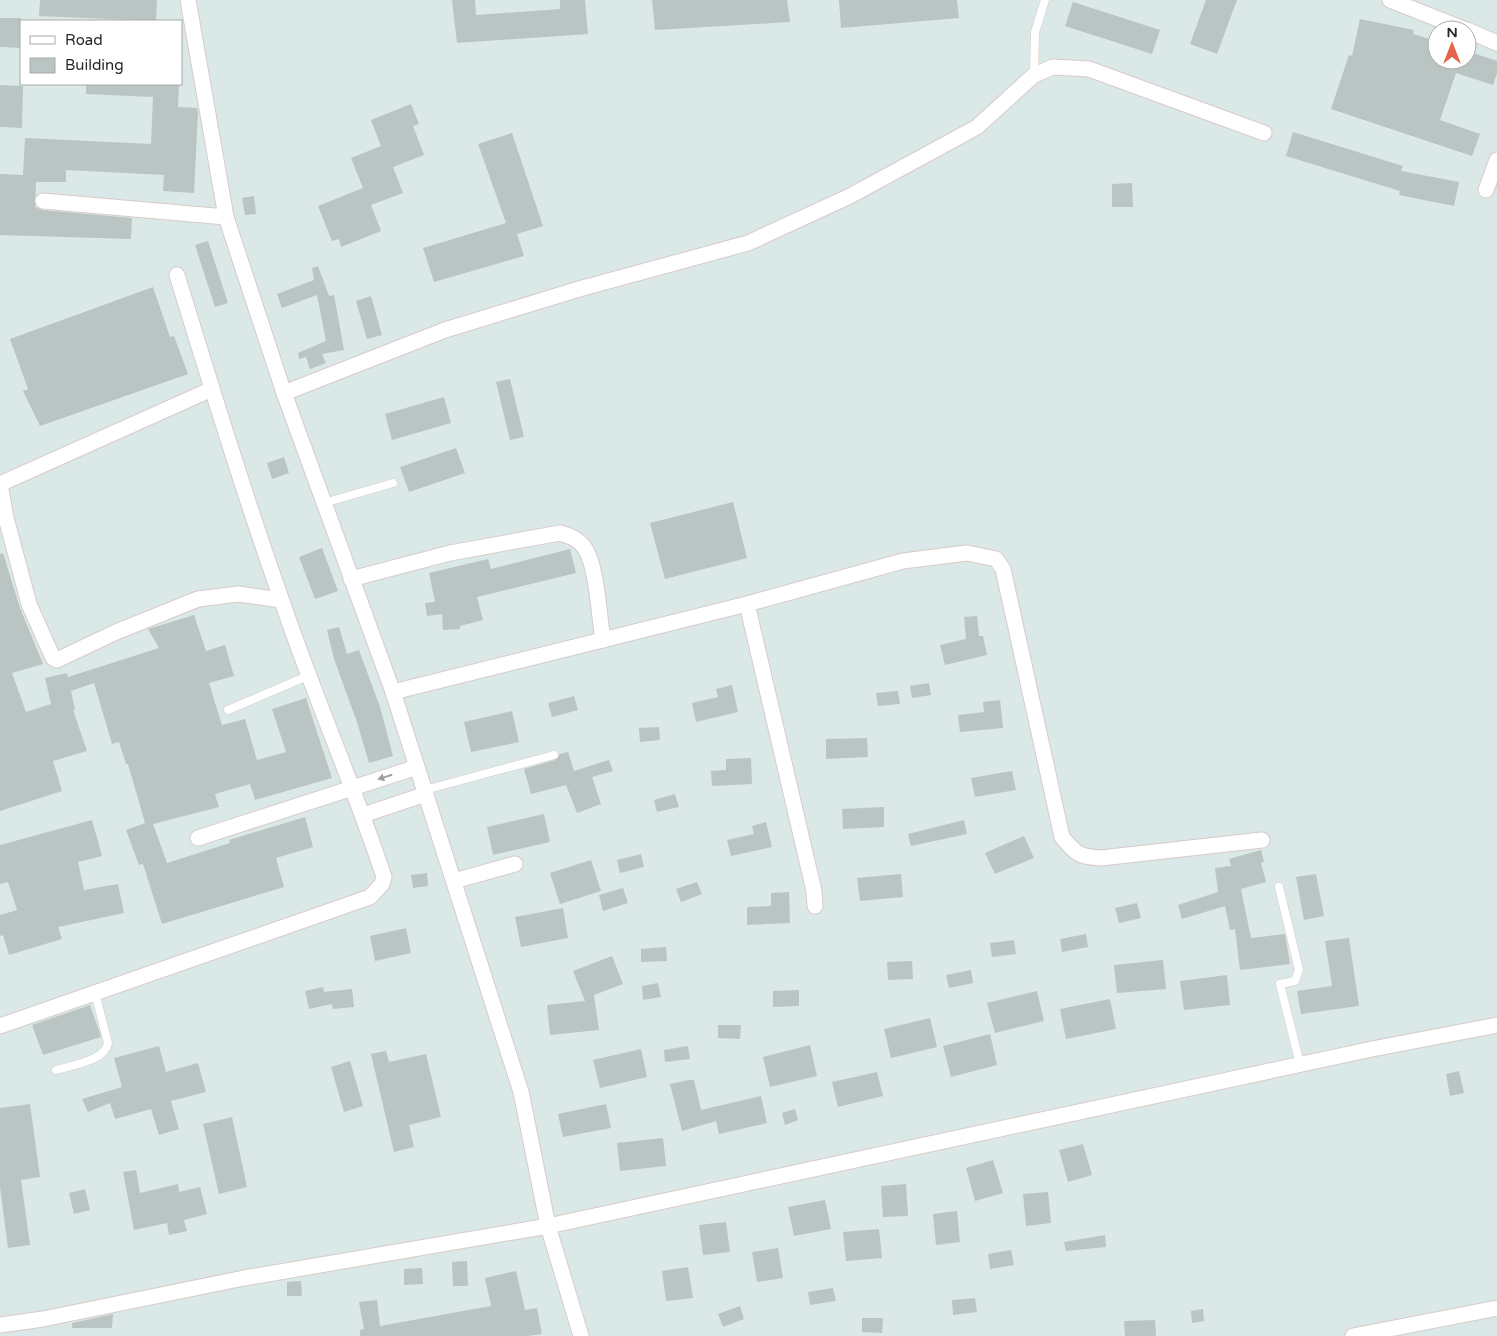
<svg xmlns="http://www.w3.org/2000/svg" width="1497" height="1336" font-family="'Varela Round',sans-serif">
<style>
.building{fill:#bac4c3}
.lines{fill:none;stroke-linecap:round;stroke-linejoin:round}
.service-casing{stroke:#d8cbc9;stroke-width:9}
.minor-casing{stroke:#d8cbc9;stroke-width:17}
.service{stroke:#fff;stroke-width:8}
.minor{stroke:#fff;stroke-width:15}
.oneway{fill:#9e9e9e}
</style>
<rect width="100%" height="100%" fill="#dae8e7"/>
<!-- building -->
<g class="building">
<path d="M40 0H157L156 21 39 16Z"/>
<path d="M452 0H475L476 15 560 9V0H585L588 34 457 43Z"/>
<path d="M652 0H787L790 22 655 30Z"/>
<path d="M839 0H957L959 18 841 28Z"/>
<path d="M1206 0H1237L1217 54 1190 44Z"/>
<path d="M1073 2 1160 30 1152 54 1065 26Z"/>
<path d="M0 18H21V48L0 47Z"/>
<path d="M1360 19 1414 30 1413 34 1437 41V60H1467V51L1497 61V73L1493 85 1456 73 1440 120 1480 134 1472 156 1331 109 1349 55 1352 56Z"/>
<path d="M86 84H179L178 107 197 108 198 113 194 193 163 191 164 175 66 170V182H36L35 207 42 210 132 218 131 239 0 235V174L23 175 25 138 151 144 153 97 86 94Z"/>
<path d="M0 85 23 86 22 128 0 127Z"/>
<path d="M411 104 419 124 413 126 424 155 393 167 403 193 371 205 381 231 341 247 339 239 332 241 318 206 363 188 351 158 381 146 371 120Z"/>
<path d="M1293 132 1403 166 1401 171 1459 182 1454 206 1399 195 1400 191 1286 156Z"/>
<path d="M512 133 543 226 517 234 524 256 434 282 423 248 506 223 478 144Z"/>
<path d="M1132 183 1133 207H1112V184Z"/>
<path d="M254 196 256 214 245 215 242 198Z"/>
<path d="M208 241 228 303 215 307 195 245Z"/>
<path d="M318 266 329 296 334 295 344 350 322 354 326 363 310 369 306 357 299 359 298 353 326 341 317 295 282 308 277 294 314 280 312 268Z"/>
<path d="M153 287 170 337 174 336 188 374 40 426 23 391 28 389 10 339Z"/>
<path d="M371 296 382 335 367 339 356 301Z"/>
<path d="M510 379 524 437 510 440 496 382Z"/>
<path d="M444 397 451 423 392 440 385 414Z"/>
<path d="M456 448 465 473 409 492 400 467Z"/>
<path d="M284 457 289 473 272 479 267 463Z"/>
<path d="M733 502 747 558 665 579 650 523Z"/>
<path d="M322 548 338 591 315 599 299 557Z"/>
<path d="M570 549 576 573 477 597 483 620 460 626V629L443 630 442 614 427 616 425 603 435 602 429 573 488 559 491 569Z"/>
<path d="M3 553 20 608 43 664 12 673 26 712 51 704 45 678 67 673 68 677 159 648 148 629 194 615 206 651 225 645 234 676 209 683 222 725 245 719 257 760 286 752 272 709 306 698 332 778 255 800 250 784 215 794 219 807 153 824 167 863 230 843 229 840 305 817 313 847 276 858 284 887 162 924 143 864 139 865 126 830 145 823 128 764H126L119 742 112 744 94 683 71 691 75 710H73L87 751 53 761 62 791 0 811V554Z"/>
<path d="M977 616 979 636H983L987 655 945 665 940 645 966 639 964 617Z"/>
<path d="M339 627 347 654 359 650 380 707 393 756 369 763 357 722 334 659 327 630Z"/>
<path d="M929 683 931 695 912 698 910 686Z"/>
<path d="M732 685 738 712 696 722 692 703 718 697 716 689Z"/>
<path d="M898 691 900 704 878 706 876 693Z"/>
<path d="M574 696 578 710 552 717 548 703Z"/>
<path d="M1000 700 1003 728 960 732 958 715 984 712 983 702Z"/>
<path d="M512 711 519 742 471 752 464 722Z"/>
<path d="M659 727 660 740 640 742 639 728Z"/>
<path d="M867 738 868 757 826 759V739Z"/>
<path d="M568 752 574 771 609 760 613 771 592 777 601 804 577 813 566 785 531 794 524 769 555 760 560 754Z"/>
<path d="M751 758 752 784 712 786 711 771 726 770V759Z"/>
<path d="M1012 771 1016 790 975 797 971 778Z"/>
<path d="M675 794 679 807 657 812 654 800Z"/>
<path d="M884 807V827L843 829 842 809Z"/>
<path d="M544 814 550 842 493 855 487 827Z"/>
<path d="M92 820 102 856 78 862 84 890 118 884 124 913 58 927 62 939 9 955 3 935 0 936V915L17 910 8 882 0 884V845Z"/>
<path d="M964 820 967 834 911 846 908 834Z"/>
<path d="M766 822 772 847 731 856 727 840 754 834 752 826Z"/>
<path d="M1024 836 1034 858 995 874 985 853Z"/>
<path d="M1261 850 1264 862 1261 863 1266 882 1241 889 1251 938 1285 934 1290 964 1240 970 1235 929 1230 930 1225 906 1182 919 1178 905 1218 892 1215 868 1231 866 1229 859Z"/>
<path d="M641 854 644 867 620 873 617 860Z"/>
<path d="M591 860 601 891 560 904 550 873Z"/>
<path d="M427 873 428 886 413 888 411 875Z"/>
<path d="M901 874 903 897 860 901 857 878Z"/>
<path d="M1316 874 1324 916 1304 920 1296 877Z"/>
<path d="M697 882 702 894 681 902 676 889Z"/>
<path d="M623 888 628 903 603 911 599 895Z"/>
<path d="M789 892 790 923 747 925V907L771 906V893Z"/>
<path d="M1137 903 1141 918 1119 923 1115 908Z"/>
<path d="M563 908 568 938 521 947 515 917Z"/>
<path d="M406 928 411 953 375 961 370 936Z"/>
<path d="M1086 934 1088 947 1062 952 1060 939Z"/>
<path d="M1349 938 1359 1006 1301 1014 1297 991 1332 986 1325 941Z"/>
<path d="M1014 940 1016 954 992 957 990 943Z"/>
<path d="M666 947 667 961 641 962V949Z"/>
<path d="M612 956 623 984 594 995 599 1030 550 1035 547 1005 585 1001 573 971Z"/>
<path d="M1163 960 1166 989 1117 993 1114 965Z"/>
<path d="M912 961 913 979 888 980 887 962Z"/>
<path d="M971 970 973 983 949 988 946 975Z"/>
<path d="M1227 975 1230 1005 1184 1010 1180 981Z"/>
<path d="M658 983 661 997 643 1000 642 986Z"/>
<path d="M323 987 324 992 352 989 354 1007 333 1009 332 1004 309 1009 305 991Z"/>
<path d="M799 990V1006L773 1007V991Z"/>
<path d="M1037 991 1044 1021 995 1033 987 1003Z"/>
<path d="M1110 999 1116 1029 1066 1039 1060 1009Z"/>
<path d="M90 1005 101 1037 43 1055 32 1025Z"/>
<path d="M930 1018 937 1047 891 1058 884 1029Z"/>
<path d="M718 1025H741L740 1039 718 1038Z"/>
<path d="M990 1034 997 1065 951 1077 943 1046Z"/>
<path d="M810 1045 817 1076 770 1087 763 1057Z"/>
<path d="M159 1046 166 1072 198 1063 206 1092 171 1101 179 1129 159 1135 151 1109 115 1119 110 1103 88 1112 82 1099 122 1087 114 1058Z"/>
<path d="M688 1046 690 1059 665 1062 664 1050Z"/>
<path d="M641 1049 647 1077 600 1088 593 1060Z"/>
<path d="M386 1051 389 1062 426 1054 441 1117 409 1125 414 1147 394 1152 371 1054Z"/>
<path d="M350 1061 363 1106 344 1112 331 1067Z"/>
<path d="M1459 1071 1464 1093 1450 1096 1446 1074Z"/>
<path d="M877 1072 883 1096 838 1107 832 1082Z"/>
<path d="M689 1080H694L701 1110 761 1096 767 1123 719 1134 716 1121 682 1131 670 1084Z"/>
<path d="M30 1104 40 1177 21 1180 30 1245 8 1248 0 1187V1108Z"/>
<path d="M606 1104 611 1128 563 1137 558 1114Z"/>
<path d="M795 1109 798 1120 785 1125 782 1113Z"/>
<path d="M232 1117 247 1187 219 1194 203 1124Z"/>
<path d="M663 1138 666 1166 620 1171 617 1143Z"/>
<path d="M1083 1144 1092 1175 1068 1182 1059 1150Z"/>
<path d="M993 1160 1003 1193 975 1201 966 1168Z"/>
<path d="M136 1170 140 1193 178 1184 179 1192 200 1187 207 1214 184 1220 187 1231 169 1235 167 1223 134 1230 123 1172Z"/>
<path d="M906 1184 908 1216 883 1217 881 1186Z"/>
<path d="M85 1189 90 1210 74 1214 69 1193Z"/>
<path d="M1048 1192 1051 1223 1026 1226 1023 1194Z"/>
<path d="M825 1200 831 1229 794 1236 788 1207Z"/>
<path d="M957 1211 960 1242 936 1245 933 1214Z"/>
<path d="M726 1222 730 1252 703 1255 699 1225Z"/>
<path d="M879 1229 882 1258 846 1261 843 1232Z"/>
<path d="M1105 1235 1106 1247 1066 1251 1064 1242Z"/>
<path d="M778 1248 783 1278 757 1282 752 1252Z"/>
<path d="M1011 1250 1014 1265 990 1269 988 1254Z"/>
<path d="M467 1261 468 1286H453L452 1262Z"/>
<path d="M688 1267 693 1298 666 1301 662 1271Z"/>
<path d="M422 1268 423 1284 404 1285V1269Z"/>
<path d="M516 1271 525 1310 537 1308 542 1334 528 1336H360V1330L364 1329 359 1302 377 1300 380 1326 491 1306 485 1278Z"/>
<path d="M301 1281 302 1296H287V1282Z"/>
<path d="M833 1288 836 1301 810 1305 808 1292Z"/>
<path d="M975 1298 977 1312 953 1315 952 1300Z"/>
<path d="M740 1306 744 1319 723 1327 718 1314Z"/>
<path d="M1203 1309 1204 1321 1192 1323 1191 1311Z"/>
<path d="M113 1314 112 1328H72V1323Z"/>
<path d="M862 1318H883L882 1333 862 1332Z"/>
<path d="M1155 1320 1156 1336H1125L1124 1321Z"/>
</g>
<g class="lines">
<defs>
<g id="service">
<path d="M1034 75 1035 32 1045 0"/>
<path d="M324 503 393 483"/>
<path d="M228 710 310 675"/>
<path d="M425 790 554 755"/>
<path d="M1279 887 1299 970 1295 981 1280 984 1300 1064"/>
<path d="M56 1070C72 1065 105 1061 108 1043L95 993"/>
</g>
<g id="minor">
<path d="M188 0 226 217 284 393 393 692 521 1092 548 1226 581 1336"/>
<path d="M1390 0 1466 30"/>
<path d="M1467 30 1497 43"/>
<path d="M1486 190 1497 160"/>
<path d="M43 201 226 217"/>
<path d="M212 389 0 484 6 518 29 604 53 658 57 660 116 632 198 599 238 594 281 600"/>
<path d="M284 393 445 330 579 289 748 243 850 196 977 127 1034 75 1053 67 1089 69 1264 133"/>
<path d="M351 579 450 553 560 533C570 536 578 539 584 547 597 564 599 617 603 640"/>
<path d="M747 604 814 891 815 906"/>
<path d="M393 692 747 604 903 561 967 553 996 559 1003 569 1062 837C1076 854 1079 857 1101 858L1262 840"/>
<path d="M363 815 426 794"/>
<path d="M198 838 417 767"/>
<path d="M454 881 515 864"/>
<path d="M0 1026 370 897 382 884 384 877C354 786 315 698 284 607 245 497 211 386 177 275"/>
<path d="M0 1325 43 1319 244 1278 548 1226 1372 1049 1497 1025"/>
<path d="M1353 1336 1497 1308"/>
</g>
</defs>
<!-- service casing -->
<use href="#service" class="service-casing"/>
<!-- minor casing -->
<use href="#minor" class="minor-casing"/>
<!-- service -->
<use href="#service" class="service"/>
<!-- minor -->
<use href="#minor" class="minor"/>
</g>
<!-- one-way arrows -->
<defs><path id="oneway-solid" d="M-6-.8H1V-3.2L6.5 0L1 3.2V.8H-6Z" transform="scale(1.25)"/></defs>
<use class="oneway" href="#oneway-solid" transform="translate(385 777) rotate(162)"/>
<!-- legend -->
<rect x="20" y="20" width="162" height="65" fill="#ffffff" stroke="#a9a9a9"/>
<rect x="30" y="36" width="25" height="8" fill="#ffffff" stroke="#a9a9a9"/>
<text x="65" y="45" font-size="15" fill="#272727">Road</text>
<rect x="30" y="58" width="25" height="15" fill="#bac4c3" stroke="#a9a9a9"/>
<text x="65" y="70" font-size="15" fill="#272727">Building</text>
<!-- north arrow -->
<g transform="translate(1452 45)"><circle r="24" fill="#ffffff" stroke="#a9a9a9"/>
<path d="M0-4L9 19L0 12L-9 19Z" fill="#e5644a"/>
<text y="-8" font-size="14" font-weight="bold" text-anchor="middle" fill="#272727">N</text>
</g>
</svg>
